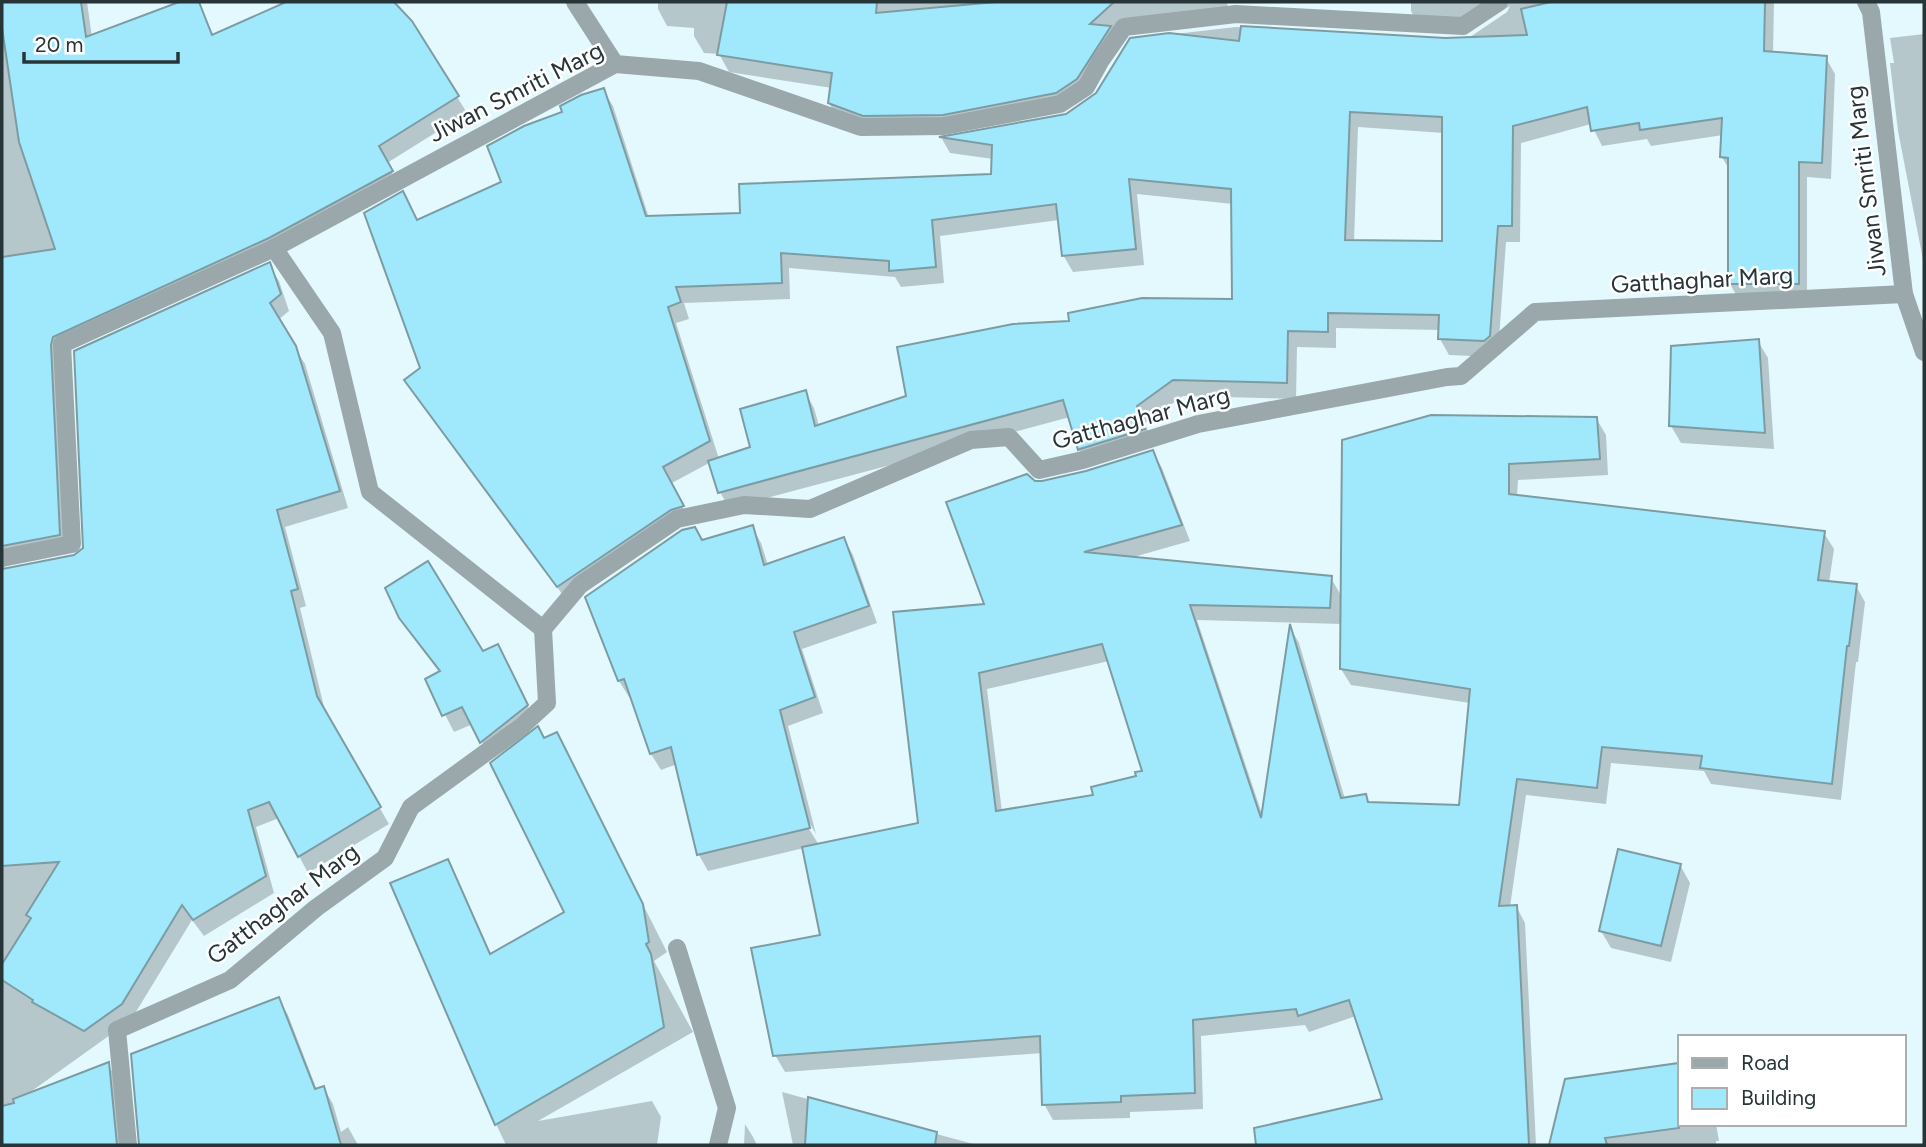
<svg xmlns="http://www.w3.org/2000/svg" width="1926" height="1147" font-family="Figtree,sans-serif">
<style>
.shadow{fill:#0003;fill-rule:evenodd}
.building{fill:#a0e9fc;stroke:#7c9ca4;stroke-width:2;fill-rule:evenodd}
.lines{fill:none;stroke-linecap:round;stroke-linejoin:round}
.street{stroke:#9aa8ac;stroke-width:18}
.labels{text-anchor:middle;stroke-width:5;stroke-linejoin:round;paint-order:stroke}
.street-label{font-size:24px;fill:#273438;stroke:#fff}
</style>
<rect width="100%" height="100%" fill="#e4f9fe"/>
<!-- shadow -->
<g class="shadow">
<path d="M2 2H87L92 37 184 2H198L214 36 290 2H392L411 22 467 113 387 163 400 188 278 254 62 354 69 551 9 563 2 570Z"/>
<path d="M658 2H1227L1230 21 1128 33 1087 96 953 131 839 120 829 103 832 88 729 72 719 54 704 53 694 36V28L667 26 658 9Z"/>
<path d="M1411 2H1774L1773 54 1826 58 1835 74 1831 179 1807 177V300H1739L1730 284V171L1722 157 1723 135 1651 146 1647 139 1602 146 1591 124 1521 143 1520 242H1506L1498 353 1494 357 1449 355 1440 339V330L1336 328V348L1297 347 1296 399 1183 396 1145 423 1153 445 1089 465 1079 449 1070 417 729 508 720 492 711 462 670 484 691 522 680 526 568 602 416 397 407 381 422 369 418 221 503 183 564 113 603 90 613 106 649 218 742 214 992 176 993 159 950 153 942 139 1067 115 1097 94 1131 39 1236 27 1463 39 1470 37 1507 12 1510 6 1469 30 1421 28 1411 11ZM1358 127 1444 133V243L1354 242ZM1137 194 1233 204V301L1071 322 908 397 819 426 814 408 805 392 752 448 719 459 676 323 689 319 684 303 790 299 789 268 895 277 901 287 944 283 940 236 1059 220 1063 255 1073 272 1144 265Z"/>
<path d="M1924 34V265L1898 131 1890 63H1894L1890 38Z"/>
<path d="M269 265 279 281 289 311 278 320 305 364 348 508 285 527 306 606 300 608 326 715 389 824 308 873 279 818 256 827 274 893 204 936 192 920 131 1020 29 1093 108 1064 117 1080 123 1145H2V570L75 557 84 549Z"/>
<path d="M1758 341 1768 358 1774 449 1681 443 1671 426Z"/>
<path d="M1596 418 1606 435 1608 475 1518 480 1517 497 1824 533 1834 549 1829 583 1856 586 1865 602 1858 662H1856L1841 800 1711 784 1704 771 1611 763 1606 804 1526 795 1510 907 1516 906 1525 923 1536 1145H1326L1319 1115 1384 1100 1356 1016 1309 1032 1305 1025 1201 1036 1203 1109 1130 1112V1118L1053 1120 1044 1104 1043 1053 785 1072 775 1055 822 936 804 848 708 871 699 855 677 764 661 770 651 754 631 696 629 697 619 681 587 598 702 542 752 527 761 543 768 565 844 539 853 555 877 623 802 649 823 713 788 726 816 834 807 819 804 821 819 845 920 824 987 606 1034 482 1042 483 1087 473 1153 452 1162 468 1190 541 1130 558 1331 578 1342 597 1344 442ZM1197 620 1342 624 1341 669 1351 685 1470 703 1461 807 1370 804 1365 796 1345 799 1299 643 1291 629 1263 817ZM1109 661 1145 772 1095 797 1002 812 987 689Z"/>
<path d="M401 617 507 663 536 723 491 759 473 724 454 732 427 680 440 673 412 636Z"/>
<path d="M557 734 667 952 654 961 693 1032 538 1121 652 1101 661 1117 657 1145H506L496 1124 447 861 491 956 566 913 544 740Z"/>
<path d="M1680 865 1690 883 1671 962 1611 948 1601 931Z"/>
<path d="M278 999 288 1015 317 1090 324 1088 333 1104 341 1132 348 1127 358 1145H141Z"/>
<path d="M1679 1065V1124H1716L1719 1141H1716V1145H1551L1566 1080Z"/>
<path d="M782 1092 977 1145H793Z"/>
<path d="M745 1124 753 1137 757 1145H744Z"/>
</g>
<!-- building -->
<g class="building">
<path d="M2 2H81L86 37 179 2H199L212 35 286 2H394L412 21 459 96 379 146 393 171 269 238 53 337 51 345 60 535 2 546V257L55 249 19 142 2 28Z"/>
<path d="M727 2H877L876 13 996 2H1114L1090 24 1111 26 1077 79 1056 93 943 115 863 116 828 103 832 73 717 55Z"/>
<path d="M1551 2H1765L1764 51 1827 56 1822 163 1799 162V284H1728V158L1720 157 1722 118 1640 130 1639 123 1591 131 1587 107 1513 126 1512 226H1498L1490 336 1484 341 1438 339 1439 315 1328 313V332L1288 331 1287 383 1173 380 1137 406 1145 429 1080 449 1078 450 1063 400 718 493 708 461 750 447 740 409 806 390 815 426 906 396 897 347 1013 324 1069 321 1068 313 1142 298 1232 299 1231 189 1129 179 1136 249 1062 256 1056 204 932 220 936 267 889 271V261L781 253 782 283 676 287 681 302 668 307 710 441 663 467 684 506 671 510 557 587 404 380 420 368 364 213 403 191 417 220 501 182 487 146 524 126 562 112 560 106 581 95 604 88 646 216 740 213 739 184 991 174 992 145 939 137 1066 114 1096 93 1130 38 1169 33 1239 41 1241 26 1445 38 1527 35 1521 9ZM1350 112 1442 117V241L1345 240Z"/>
<path d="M270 262 281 294 270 303 296 346 340 491 277 510 298 589 291 591 317 696 381 807 298 857 269 802 248 810 266 876 193 920 182 905 122 1004 84 1031 32 1002 33 1000 2 980V964L31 918 26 915 59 862 2 866V569L74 555 83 548 74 351Z"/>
<path d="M1759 339 1765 433 1669 426 1671 346Z"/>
<path d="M1431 415 1597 417 1600 459 1509 464V494L1825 531 1818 580 1857 584 1849 646H1847L1832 784 1700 768 1702 756 1602 747 1597 788 1517 779 1499 906 1517 905 1529 1145H1256L1254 1128 1382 1099 1349 1000 1298 1016 1296 1009 1193 1020 1195 1093 1121 1096V1102L1042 1105 1040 1036 773 1056 751 948 820 935 802 847 918 823 893 612 984 604 946 502 1027 474 1035 481H1042L1086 471 1153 450 1182 525 1084 552 1332 576 1330 608 1190 605 1261 818 1290 624 1341 798 1366 794 1368 802 1459 805 1470 689 1340 669 1342 440ZM1102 644 1142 771 1135 772 1136 776 1091 787 1093 795 996 811 979 673Z"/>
<path d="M753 525 764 565 844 537 869 606 794 632 815 697 780 710 810 828 697 855 671 747 650 754 624 679 618 681 585 597 682 530 695 527 702 540Z"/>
<path d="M428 561 483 651 498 644 528 705 480 743 462 707 442 716 425 679 440 671 399 618 385 588Z"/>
<path d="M538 726 544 738 557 732 643 904 649 942 646 944 651 954 664 1027 495 1125 390 883 448 859 490 954 564 912 490 763Z"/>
<path d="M1618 849 1681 864 1661 946 1599 931Z"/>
<path d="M279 997 315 1089 324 1086 341 1145H139L131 1054Z"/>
<path d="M109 1062 117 1145H2V1106L14 1103 13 1099Z"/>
<path d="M1679 1063V1128L1605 1138 1607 1145H1549L1565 1079Z"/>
<path d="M808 1097 937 1132 935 1145H805Z"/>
</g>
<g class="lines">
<!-- street -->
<g class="street">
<path d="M575 2 615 64"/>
<path d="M1866 2 1871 12 1904 294 1924 352"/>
<path d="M274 248 332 333 370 492 543 629"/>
<path d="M2 558 72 544 62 344 274 248 615 64 699 71 861 127 944 126 1060 104 1086 87 1101 60 1124 27 1236 14 1463 26 1499 2"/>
<path d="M677 948 727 1108 718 1145"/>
<path d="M128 1145 117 1030 230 980 316 908 385 858 411 807 521 727 547 703 543 629 580 585 677 519 744 505 810 509 971 440 1009 437 1039 470 1083 460 1198 424 1447 377 1461 376 1535 312 1904 294"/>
</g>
</g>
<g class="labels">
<!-- street labels -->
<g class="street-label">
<text transform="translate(516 92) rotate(-27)" y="8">Jiwan Smriti Marg</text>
<text transform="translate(1866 181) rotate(-97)" y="8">Jiwan Smriti Marg</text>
<text transform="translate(1702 280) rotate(-3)" y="8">Gatthaghar Marg</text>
<text transform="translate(1141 418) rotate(-15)" y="8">Gatthaghar Marg</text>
<text transform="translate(283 904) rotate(-37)" y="8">Gatthaghar Marg</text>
</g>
</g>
<!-- border -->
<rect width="1926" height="1147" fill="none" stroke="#273438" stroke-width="7"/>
<!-- legend -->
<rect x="1678" y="1035" width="228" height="91" fill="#ffffff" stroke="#a9aeaf" stroke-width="2"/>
<rect x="1692" y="1058" width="35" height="10" fill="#9aa8ac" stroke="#a9aeaf" stroke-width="2"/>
<text x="1741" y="1070" font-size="21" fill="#273438">Road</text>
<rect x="1692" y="1088" width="35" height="21" fill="#a0e9fc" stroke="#a9aeaf" stroke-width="2"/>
<text x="1741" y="1105" font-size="21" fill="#273438">Building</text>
<!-- scale -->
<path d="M24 52v10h154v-10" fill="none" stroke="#273438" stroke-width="3.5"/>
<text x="35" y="52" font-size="21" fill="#273438" stroke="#ffffff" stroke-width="5" paint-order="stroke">20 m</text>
</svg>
